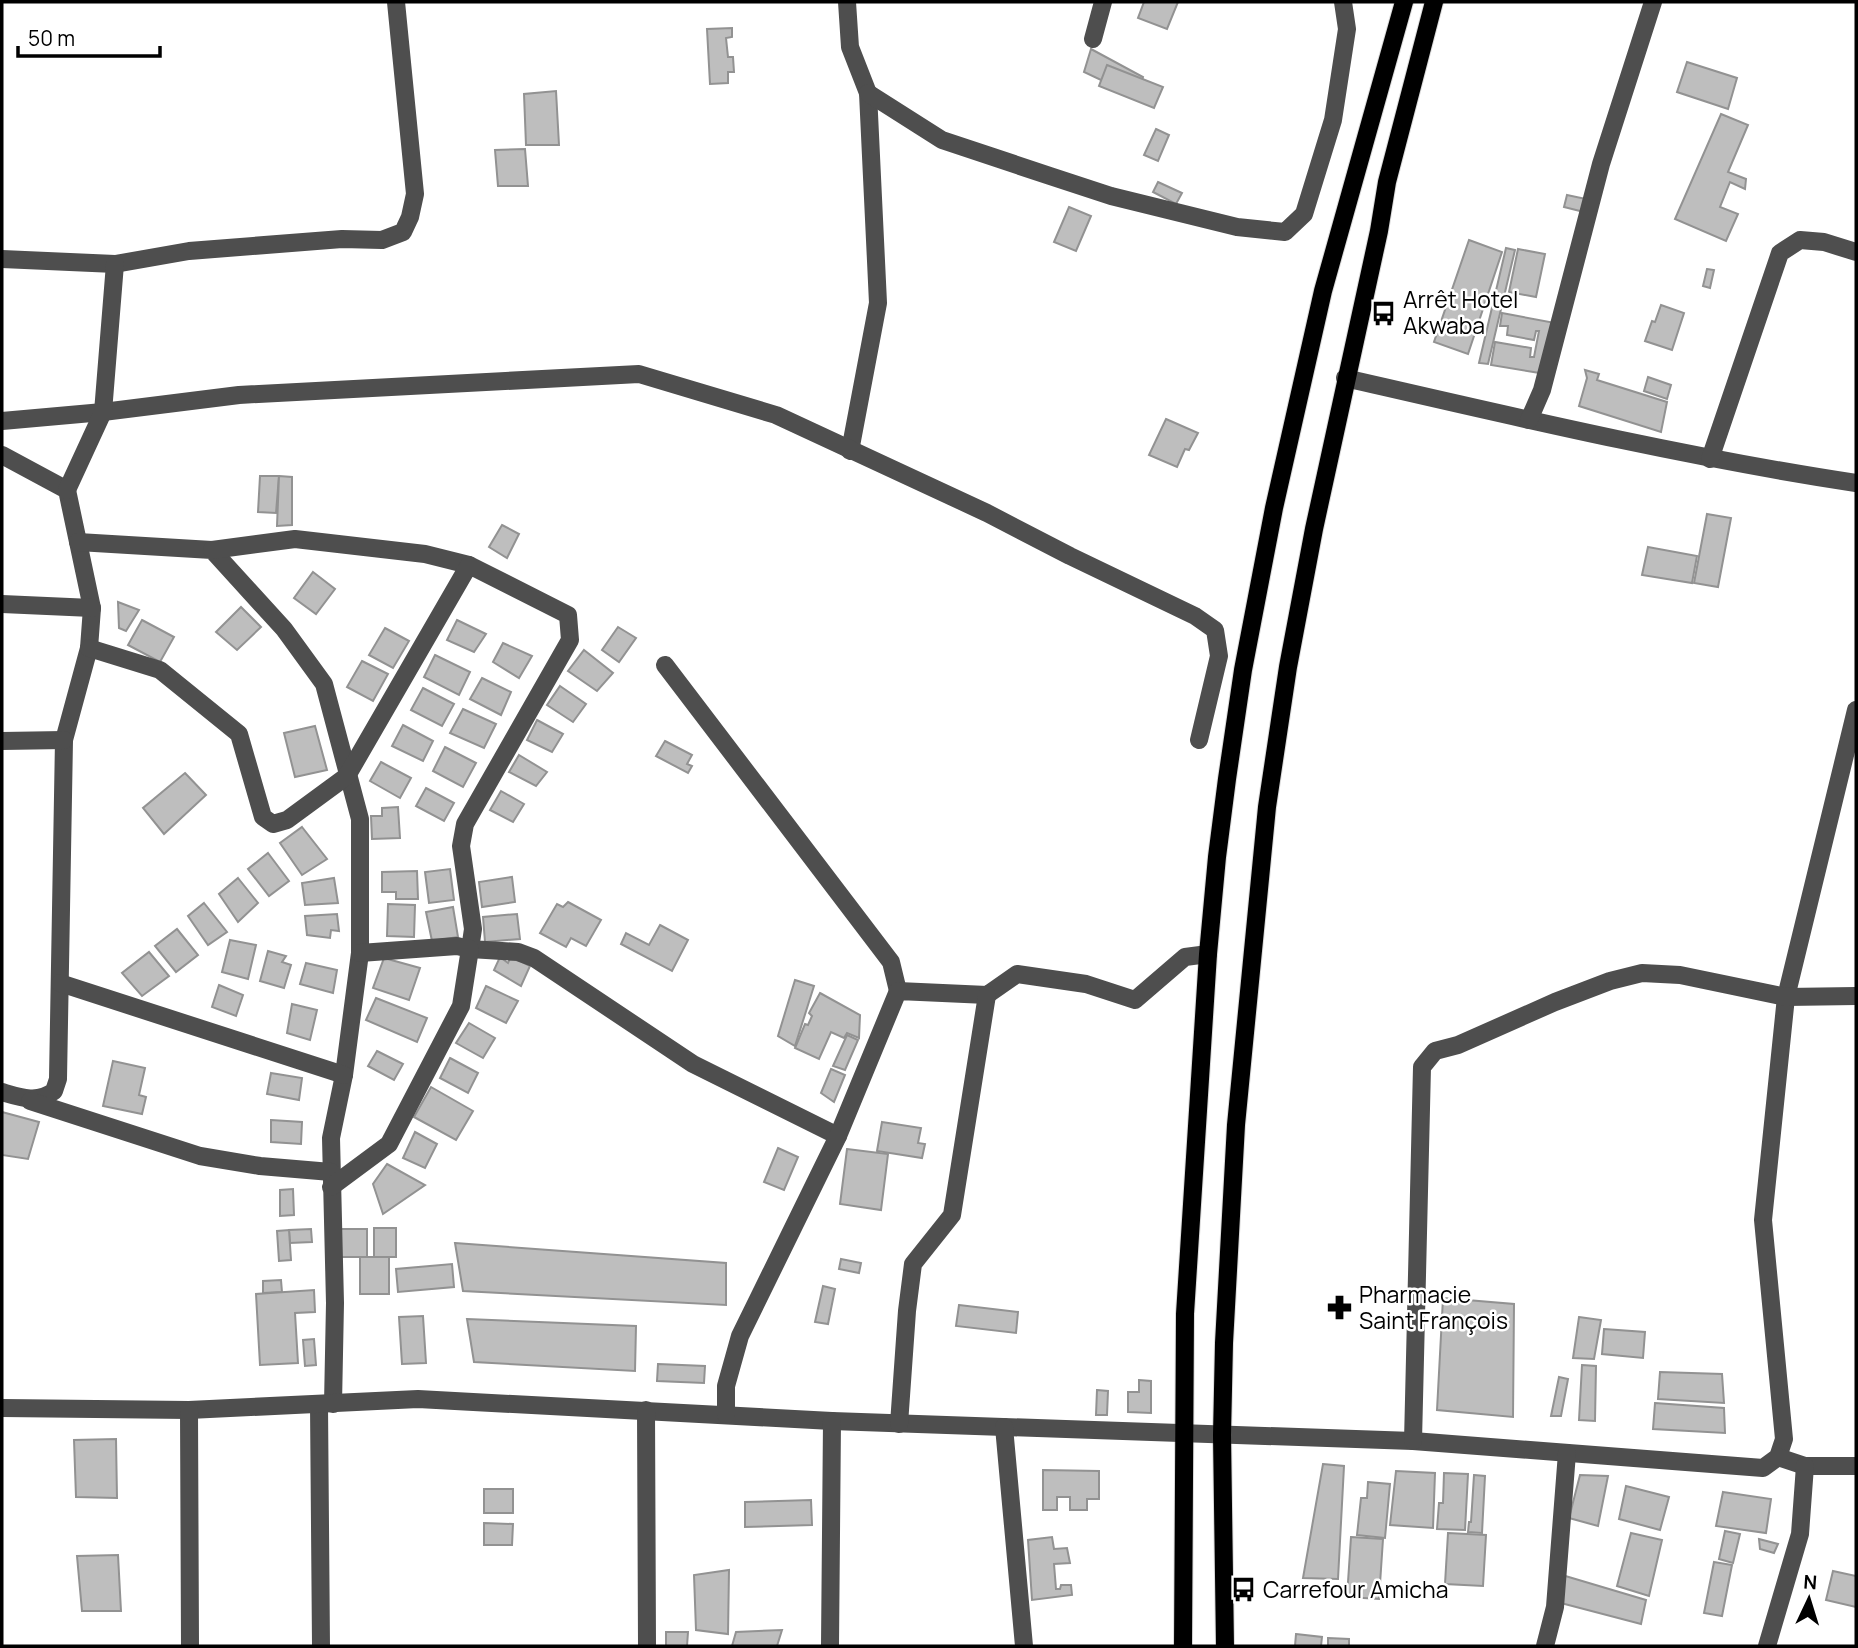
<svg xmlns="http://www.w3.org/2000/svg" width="1858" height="1648" font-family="Manrope,sans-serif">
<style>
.building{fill:#bebebe;stroke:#929292;stroke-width:2}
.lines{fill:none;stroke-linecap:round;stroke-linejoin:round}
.major-casing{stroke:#dbdbdb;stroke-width:20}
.minor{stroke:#4e4e4e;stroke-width:18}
.major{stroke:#000;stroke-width:18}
.labels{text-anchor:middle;stroke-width:5;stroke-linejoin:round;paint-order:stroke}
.poi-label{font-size:23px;fill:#000;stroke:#fff;text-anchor:start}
</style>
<rect width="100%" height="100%" fill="#fff"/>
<!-- building -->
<g class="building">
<path d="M1144 2H1178L1167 29 1138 18Z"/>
<path d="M732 28V37L726 38 728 57H733L734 72H728V83L710 84 707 29Z"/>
<path d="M1091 49 1143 77 1137 97 1084 72Z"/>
<path d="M1687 62 1737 78 1728 109 1677 92Z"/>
<path d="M1107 65 1163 87 1154 108 1099 86Z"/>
<path d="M556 91 559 145H526L524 94Z"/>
<path d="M1721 114 1748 125 1728 172 1746 179 1745 189 1730 182 1720 207 1738 214 1726 241 1675 219Z"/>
<path d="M1156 129 1169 135 1158 161 1144 155Z"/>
<path d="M525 149 528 186H498L495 150Z"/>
<path d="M1158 182 1182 193 1176 204 1153 192Z"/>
<path d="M1567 195 1586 199 1584 212 1564 207Z"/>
<path d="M1069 207 1091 216 1076 251 1054 242Z"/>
<path d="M1469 240 1502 252 1468 354 1434 342Z"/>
<path d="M1506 248 1515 250 1488 364 1479 363Z"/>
<path d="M1518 249 1545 254 1536 297 1509 292Z"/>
<path d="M1707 269 1714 270 1710 288 1703 286Z"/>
<path d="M1661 305 1684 313 1672 350 1645 341 1652 321 1655 322Z"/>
<path d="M1502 313 1555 323 1546 374 1491 365 1495 342 1531 348 1530 357H1534L1539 331H1536L1534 340 1507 335 1508 326H1500Z"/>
<path d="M1585 370 1599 374 1597 380 1667 402 1661 432 1579 406 1587 378Z"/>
<path d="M1648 377 1671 385 1667 399 1644 391Z"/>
<path d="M1166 419 1198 433 1189 450 1185 449 1177 467 1149 455Z"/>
<path d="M260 476H279L276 513 258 512Z"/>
<path d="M279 476 292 477V525L277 526Z"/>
<path d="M1707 514 1731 518 1718 587 1694 583Z"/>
<path d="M502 525 519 534 507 558 489 547Z"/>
<path d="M1648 547 1697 556 1692 583 1642 575Z"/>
<path d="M313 572 335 589 316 614 294 598Z"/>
<path d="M118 602 139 610 126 631 119 628Z"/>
<path d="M241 607 261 627 237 650 216 632Z"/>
<path d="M142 620 174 637 160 662 128 645Z"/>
<path d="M457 620 486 634 474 652 447 640Z"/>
<path d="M618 627 636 638 619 662 602 650Z"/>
<path d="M385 628 409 641 393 668 369 655Z"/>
<path d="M503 643 532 656 519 678 493 662Z"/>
<path d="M584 650 613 673 597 691 568 671Z"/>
<path d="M435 655 470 672 459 695 424 677Z"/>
<path d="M362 661 388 674 373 701 347 687Z"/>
<path d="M482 678 511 692 501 715 470 699Z"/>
<path d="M560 686 586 704 573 722 547 705Z"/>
<path d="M423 688 454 704 442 726 411 710Z"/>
<path d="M463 709 496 724 484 748 450 733Z"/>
<path d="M537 720 563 734 552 752 527 740Z"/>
<path d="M403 725 433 741 423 761 392 746Z"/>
<path d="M315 726 327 770 295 777 284 733Z"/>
<path d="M665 741 692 755 687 764 692 766 688 773 656 756Z"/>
<path d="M445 747 476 763 463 787 433 771Z"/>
<path d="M519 755 547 772 536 786 509 772Z"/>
<path d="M381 762 411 778 400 798 370 781Z"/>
<path d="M185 773 206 795 164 834 143 808Z"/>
<path d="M426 788 454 803 444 821 416 806Z"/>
<path d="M501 791 524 804 513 822 490 810Z"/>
<path d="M398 807 400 838 372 839 371 816H382V808Z"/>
<path d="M302 827 327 859 302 875 280 843Z"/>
<path d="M268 853 289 881 269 896 248 869Z"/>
<path d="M450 869 454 900 429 903 425 872Z"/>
<path d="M417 871 418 899H396V892H382V872Z"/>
<path d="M512 877 515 902 482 907 479 882Z"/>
<path d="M238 878 258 903 238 922 219 894Z"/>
<path d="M334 878 338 903 305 905 302 883Z"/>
<path d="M568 902 601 920 586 946 571 938 566 947 540 933 557 904 563 907Z"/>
<path d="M204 903 227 932 208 945 188 916Z"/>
<path d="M388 904 415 905 414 937 387 936Z"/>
<path d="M453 907 458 937 432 941 426 912Z"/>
<path d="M337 914 339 931 331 930 330 938 307 935 305 916Z"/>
<path d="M517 914 520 939 485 942 483 917Z"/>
<path d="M660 925 688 940 672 971 621 944 626 933 649 945Z"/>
<path d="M177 929 198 955 176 972 155 946Z"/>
<path d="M230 940 256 945 248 979 222 972Z"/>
<path d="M268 951 286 956 282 962 291 965 284 988 260 981Z"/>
<path d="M149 952 169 976 142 996 122 973Z"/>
<path d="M511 956 530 966 521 986 494 970 500 957 508 963Z"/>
<path d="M384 958 420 968 409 1000 373 988Z"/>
<path d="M306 963 337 970 333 993 300 984Z"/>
<path d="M795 980 814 986 795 1046 778 1036Z"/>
<path d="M219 985 243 995 236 1016 212 1007Z"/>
<path d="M486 986 518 1001 506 1023 476 1008Z"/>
<path d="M820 993 860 1015 859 1038 847 1033 844 1038 831 1032 819 1059 795 1048 805 1024 808 1025 812 1016 809 1013Z"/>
<path d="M376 998 427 1018 417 1042 366 1020Z"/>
<path d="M292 1004 317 1010 310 1040 287 1033Z"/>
<path d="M469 1023 495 1038 483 1058 456 1043Z"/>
<path d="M847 1035 858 1040 845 1070 833 1066Z"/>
<path d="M377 1051 403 1064 394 1080 368 1066Z"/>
<path d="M450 1058 478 1073 468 1093 440 1078Z"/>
<path d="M113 1061 145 1068 139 1095 146 1097 142 1114 103 1106Z"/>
<path d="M831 1069 845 1075 834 1102 821 1093Z"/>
<path d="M271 1073 302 1078 299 1100 267 1094Z"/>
<path d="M431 1087 473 1111 456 1140 414 1117Z"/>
<path d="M2 1112 39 1122 28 1159 2 1155Z"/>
<path d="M271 1120 302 1122 301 1144 271 1142Z"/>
<path d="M882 1122 921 1128 918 1143 925 1144 922 1158 877 1151Z"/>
<path d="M415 1132 437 1144 425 1168 403 1158Z"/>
<path d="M778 1148 798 1157 784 1190 764 1182Z"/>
<path d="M847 1149 888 1154 881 1210 840 1204Z"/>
<path d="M387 1164 425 1185 383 1214 373 1184Z"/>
<path d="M293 1189 294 1215 280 1216V1190Z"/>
<rect x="374" y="1228" width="22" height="29"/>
<path d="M311 1229 312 1242 290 1243 289 1230Z"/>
<rect x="341" y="1229" width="26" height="28"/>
<path d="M289 1230 291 1260 279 1261 277 1231Z"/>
<path d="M455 1243 726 1263V1305L463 1291Z"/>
<rect x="360" y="1257" width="29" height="37"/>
<path d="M841 1259 861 1263 859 1273 839 1269Z"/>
<path d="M452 1264 454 1287 398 1292 396 1269Z"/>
<path d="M281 1280 282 1292 263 1293V1281Z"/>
<path d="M823 1286 835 1289 828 1324 815 1322Z"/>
<path d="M314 1290 315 1312 295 1313 298 1363 260 1365 256 1294Z"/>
<path d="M1443 1298 1514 1304 1513 1417 1437 1410Z"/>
<path d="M959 1305 1018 1312 1016 1333 956 1326Z"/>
<path d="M423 1316 426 1363 402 1364 399 1317Z"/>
<path d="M1579 1317 1601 1320 1594 1359 1573 1358Z"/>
<path d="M467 1319 636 1326 635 1371 474 1362Z"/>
<path d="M1604 1329 1645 1332 1643 1358 1602 1354Z"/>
<path d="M314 1339 316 1365 305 1366 303 1340Z"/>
<path d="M658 1364 705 1366 704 1383 657 1381Z"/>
<path d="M1582 1365 1596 1366 1595 1421 1579 1420Z"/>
<path d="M1660 1372 1722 1374 1724 1403 1658 1399Z"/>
<path d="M1559 1377 1568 1379 1561 1416H1551Z"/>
<path d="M1139 1380 1151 1381V1413L1128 1412V1392H1139Z"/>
<path d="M1097 1390 1108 1391 1107 1415H1096Z"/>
<path d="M1655 1403 1724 1408 1725 1433 1653 1429Z"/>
<path d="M116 1439 117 1498 76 1497 74 1440Z"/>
<path d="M1323 1464 1344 1466 1338 1579 1303 1578Z"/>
<path d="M1043 1470 1099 1471V1499H1087V1510H1070V1497H1057V1510H1043Z"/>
<path d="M1396 1471 1435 1473 1433 1528 1390 1525Z"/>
<path d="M1444 1473 1468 1474 1465 1530 1437 1529 1439 1503H1443Z"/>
<path d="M1474 1475 1485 1476 1482 1533 1468 1532 1469 1522H1471Z"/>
<path d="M1580 1475 1608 1476 1598 1526 1569 1518Z"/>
<path d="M1368 1482 1390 1484 1385 1538 1357 1535 1361 1498H1367Z"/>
<path d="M1626 1486 1669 1497 1660 1530 1619 1519Z"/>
<rect x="484" y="1489" width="29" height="24"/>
<path d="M1723 1492 1771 1499 1766 1533 1716 1526Z"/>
<path d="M811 1500 812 1525 745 1527V1502Z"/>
<path d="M484 1523 513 1524 512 1545H484Z"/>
<path d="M1725 1531 1740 1534 1733 1563 1719 1559Z"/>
<path d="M1448 1533 1486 1535 1483 1586 1445 1584Z"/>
<path d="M1631 1533 1662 1540 1649 1596 1617 1586Z"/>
<path d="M1052 1537 1054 1549 1067 1548 1070 1563 1054 1564 1056 1589H1060L1061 1585H1071L1072 1595 1032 1600 1028 1540Z"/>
<path d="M1351 1537 1383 1539 1379 1599 1347 1597Z"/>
<path d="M1759 1539 1778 1544 1774 1553 1760 1549Z"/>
<path d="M118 1555 121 1611H82L77 1556Z"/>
<path d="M1714 1562 1732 1565 1722 1616 1704 1613Z"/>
<path d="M729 1570 728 1634 696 1630 694 1575Z"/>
<path d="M1833 1571 1856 1576V1607L1826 1600Z"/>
<path d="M1562 1575 1646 1600 1641 1624 1557 1602Z"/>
<path d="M782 1630 777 1646H732L736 1632Z"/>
<path d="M666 1632H688L687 1646H666Z"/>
<path d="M1296 1634 1322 1637 1321 1646H1295Z"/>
<path d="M1328 1638 1349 1639V1646H1328Z"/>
</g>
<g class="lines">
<defs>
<g id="major">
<path d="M1183 1646 1185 1314 1208 954 1217 857 1227 779 1243 670 1274 508 1323 291 1404 2"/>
<path d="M1225 1646 1222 1435 1224 1343 1236 1125 1267 807 1288 667 1314 529 1379 231 1387 182 1434 2"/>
</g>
</defs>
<!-- major casing -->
<use href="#major" class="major-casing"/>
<!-- minor -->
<g class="minor">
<path d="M847 2 850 47 868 93 878 303 850 451"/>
<path d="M1093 39 1103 2"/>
<path d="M868 93 942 140 1050 176 1111 196 1237 227 1285 232 1304 214 1333 120 1347 29 1343 2"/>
<path d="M2 259 115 264 189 251 342 239 382 240 403 232 410 217 415 194 396 2"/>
<path d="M1345 378C1515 417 1684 457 1856 483"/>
<path d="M1529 420 1542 390 1601 164 1653 2"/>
<path d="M2 421 103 412 239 395 639 374 776 415 987 513 1070 556 1195 616 1215 630 1219 656 1199 740"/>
<path d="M2 455 67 490 92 608 89 648 64 740 58 1079 54 1091C38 1104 19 1097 2 1092"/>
<path d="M1710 459 1780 253 1800 240 1824 242 1856 252"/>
<path d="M67 490 103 412 115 264"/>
<path d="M78 542 212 550 284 629 324 684 360 819V953L344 1075 331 1138 335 1303 333 1404"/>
<path d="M212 550 295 539 425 554 469 565"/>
<path d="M2 604 92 608"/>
<path d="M89 648 160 670 239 734 263 817 273 824 287 820 347 776 469 565 568 615 570 640 465 824 461 846 473 929 470 949 518 952 534 958 693 1064 838 1136"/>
<path d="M665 665 891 962 898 991"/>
<path d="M2 741 64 740"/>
<path d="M60 983 344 1075"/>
<path d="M30 1101 200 1156 260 1166 331 1172"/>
<path d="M331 1187 389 1144 461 1006 470 949 457 946 360 953"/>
<path d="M319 1405 321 1646"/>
<path d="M2 1408 189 1410 418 1399 832 1421 1413 1441 1763 1468 1778 1457 1784 1439 1763 1220 1786 997 1856 710"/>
<path d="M189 1410 190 1646"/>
<path d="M646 1410 647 1646"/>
<path d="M726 1415V1386L740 1336 838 1136 898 991 987 995 1017 974 1086 984 1135 1000 1185 957 1208 954"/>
<path d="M899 1424 907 1311 913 1264 952 1215 987 995"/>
<path d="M1004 1427 1024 1646"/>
<path d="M1413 1441 1422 1067 1435 1051 1458 1045 1555 1002 1610 981 1642 973 1680 975 1786 997 1856 996"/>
<path d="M1778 1457 1805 1466H1856"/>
<path d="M830 1646 832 1421"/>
<path d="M1545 1646 1555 1607 1567 1453"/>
<path d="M1767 1646 1800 1534 1805 1466"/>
</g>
<!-- major -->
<use href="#major" class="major"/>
</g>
<!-- icons -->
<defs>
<symbol id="bus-bare" viewBox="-9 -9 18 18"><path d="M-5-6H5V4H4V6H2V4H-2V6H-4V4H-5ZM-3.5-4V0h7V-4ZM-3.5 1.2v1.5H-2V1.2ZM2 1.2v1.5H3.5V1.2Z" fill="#000" stroke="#fff" stroke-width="2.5" paint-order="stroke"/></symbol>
<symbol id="pharmacy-bare" viewBox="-9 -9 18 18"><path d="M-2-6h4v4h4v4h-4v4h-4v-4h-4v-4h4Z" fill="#000" stroke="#fff" stroke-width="2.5" paint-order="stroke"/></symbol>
</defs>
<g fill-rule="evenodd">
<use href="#bus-bare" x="1366" y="296" width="35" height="35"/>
<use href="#pharmacy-bare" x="1322" y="1290" width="35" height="35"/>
<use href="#bus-bare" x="1226" y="1572" width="35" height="35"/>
</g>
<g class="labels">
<!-- poi labels -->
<g class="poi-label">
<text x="1403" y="308">Arrêt Hotel<tspan x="1403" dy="26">Akwaba</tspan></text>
<text x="1359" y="1303">Pharmacie<tspan x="1359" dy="26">Saint François</tspan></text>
<text x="1263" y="1598">Carrefour Amicha</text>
</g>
</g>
<!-- border -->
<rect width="1858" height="1648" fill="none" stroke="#000000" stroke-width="7"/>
<!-- north arrow -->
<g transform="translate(1809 1599) rotate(4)" stroke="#ffffff" stroke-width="5" paint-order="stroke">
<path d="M0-5L12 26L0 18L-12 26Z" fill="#000000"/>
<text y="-10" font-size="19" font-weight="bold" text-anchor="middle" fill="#000000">N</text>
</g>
<!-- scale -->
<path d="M18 46v10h142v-10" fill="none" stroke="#000000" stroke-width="3.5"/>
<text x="28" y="46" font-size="21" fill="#000000" stroke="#ffffff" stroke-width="5" paint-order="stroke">50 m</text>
</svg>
